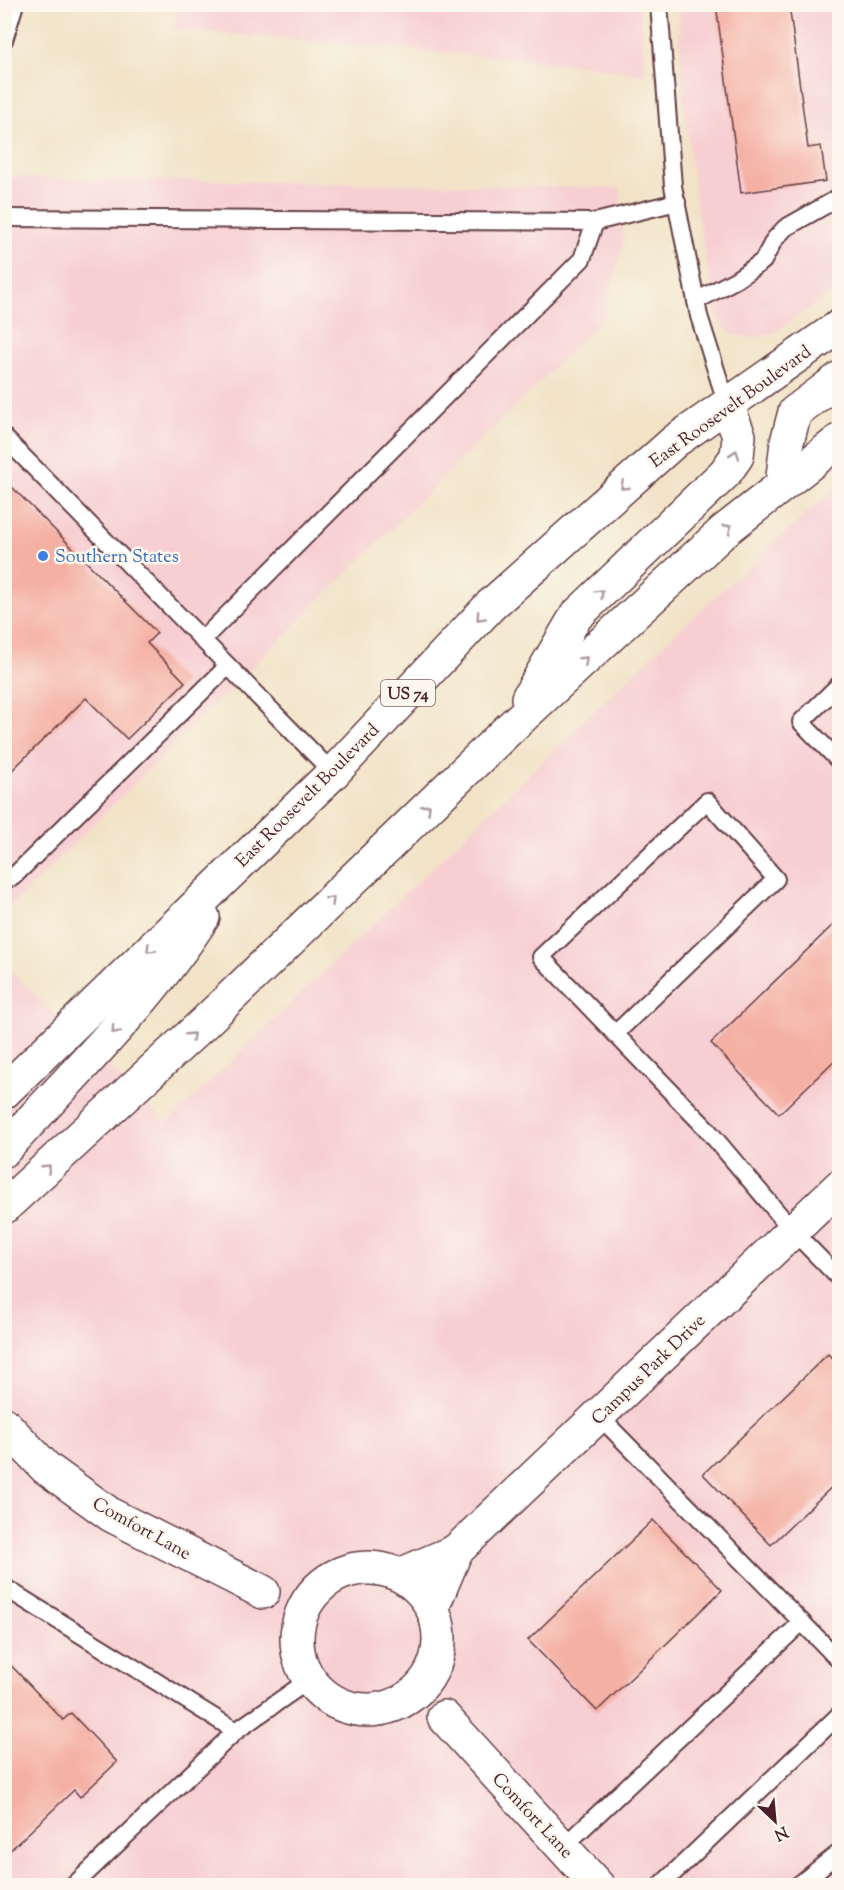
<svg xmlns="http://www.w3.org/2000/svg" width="844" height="1890" font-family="'Sorts Mill Goudy',serif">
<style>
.built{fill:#f7cfd3}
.building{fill:#f5b0a4}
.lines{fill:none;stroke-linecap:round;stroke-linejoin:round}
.lane-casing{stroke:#633c42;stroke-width:20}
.street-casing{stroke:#633c42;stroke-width:36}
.highway-casing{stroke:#633c42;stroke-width:36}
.lane{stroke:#fff;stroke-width:16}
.street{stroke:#fff;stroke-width:33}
.highway{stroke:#fff;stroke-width:33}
.oneway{stroke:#ae9aa0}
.shop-dot{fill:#3f7fe0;stroke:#fbf7ec;stroke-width:2}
.labels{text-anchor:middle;stroke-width:5;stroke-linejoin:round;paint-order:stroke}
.shield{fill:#fbf7ec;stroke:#7f6065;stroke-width:1.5}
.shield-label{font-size:16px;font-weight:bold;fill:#4a1f2b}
.street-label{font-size:18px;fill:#4a1f2b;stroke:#fbf7ec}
.shop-label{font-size:18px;fill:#366cbe;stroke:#fbf7ec;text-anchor:start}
</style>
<rect width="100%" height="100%" fill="#fbf7ec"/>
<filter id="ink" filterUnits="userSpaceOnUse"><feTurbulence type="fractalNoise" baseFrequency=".0167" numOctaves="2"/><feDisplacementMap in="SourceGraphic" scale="12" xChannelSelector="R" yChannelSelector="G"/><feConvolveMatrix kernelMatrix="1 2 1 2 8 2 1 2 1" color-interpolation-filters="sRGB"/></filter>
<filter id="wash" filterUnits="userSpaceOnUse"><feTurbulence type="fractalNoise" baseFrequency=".008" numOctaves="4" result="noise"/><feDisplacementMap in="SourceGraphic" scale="24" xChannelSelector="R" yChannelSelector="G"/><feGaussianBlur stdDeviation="1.35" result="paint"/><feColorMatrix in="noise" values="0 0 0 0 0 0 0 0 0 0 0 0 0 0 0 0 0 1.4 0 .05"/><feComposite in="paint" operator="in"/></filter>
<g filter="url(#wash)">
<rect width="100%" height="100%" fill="#f2e3c7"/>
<!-- built -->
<g class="built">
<path d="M178 5H640L645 76 594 66 174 29Z"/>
<path d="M678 5H839V288L774 333 754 338 732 335 717 319 697 210 683 98Z"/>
<path d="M5 177 621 188 623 244 603 319 5 912Z"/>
<path d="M839 484V1885H5L4 964 167 1123 671 637Z"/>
</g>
<g id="blocks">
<!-- building -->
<g class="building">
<path d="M716 4H789L808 148 821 146 826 181 741 193Z"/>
<path d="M4 479 157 633 147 643 185 682 127 739 86 698 4 778Z"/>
<path d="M836 922 840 926V1055L779 1114 711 1043Z"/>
<path d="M828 1354 840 1366V1479L771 1545 703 1474Z"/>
<path d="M653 1520 722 1590 597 1711 528 1640Z"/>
<path d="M4 1658 63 1720 71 1713 117 1762 80 1797 74 1790 4 1856Z"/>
</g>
</g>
</g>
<g filter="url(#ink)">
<use href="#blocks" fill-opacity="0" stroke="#633c42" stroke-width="1.5"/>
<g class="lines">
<defs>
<g id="lane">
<path d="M659 4 673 186 699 316 727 405"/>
<path d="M4 40 15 4"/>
<path d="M4 218 595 222 677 202"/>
<path d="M696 301 737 279 763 261 774 240 785 228 840 197"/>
<path d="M4 437 333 773"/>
<path d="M202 640 582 259 595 222"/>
<path d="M840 684 801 722 840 762"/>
<path d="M4 880 13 877 228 666"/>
<path d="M615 1034 776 879 707 801 541 957 706 1128 793 1231 840 1279"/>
<path d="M599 1416 840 1661"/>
<path d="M4 1587 236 1731"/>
<path d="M563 1847 802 1622"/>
<path d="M73 1886 236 1731 309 1680"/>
<path d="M660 1886 840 1714"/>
<path d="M797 1886 840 1852"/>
</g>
<g id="street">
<path d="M4 1424 46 1468 111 1515 263 1592"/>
<path d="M456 1551 840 1186"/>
<circle cx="368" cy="1639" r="71"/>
<path d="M400 1575 456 1551 432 1608"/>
<path d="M444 1717 598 1886"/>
</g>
<g id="highway">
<path d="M782 485 787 442 795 412 840 378"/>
<path d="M528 698 576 616 725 473 737 456 739 436 727 405"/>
<path d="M4 1092 333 773 491 605 675 441 840 326"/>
<path d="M4 1150C73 1074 148 1003 203 917"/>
<path d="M4 1207 204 1023 510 728 724 531 840 440"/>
</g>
</defs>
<!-- lane casing -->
<use href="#lane" class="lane-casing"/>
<!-- street casing -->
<use href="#street" class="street-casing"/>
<!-- highway casing -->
<use href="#highway" class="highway-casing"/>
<!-- lane -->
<use href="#lane" class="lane"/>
<!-- street -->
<use href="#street" class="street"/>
<!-- highway -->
<use href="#highway" class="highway"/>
</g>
<!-- one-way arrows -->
<defs><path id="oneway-chevron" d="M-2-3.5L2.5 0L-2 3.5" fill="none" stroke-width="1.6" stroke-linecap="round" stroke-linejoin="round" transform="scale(1.5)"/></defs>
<g class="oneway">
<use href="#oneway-chevron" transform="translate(735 454) rotate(-71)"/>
<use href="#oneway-chevron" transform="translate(624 486) rotate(138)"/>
<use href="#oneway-chevron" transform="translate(728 528) rotate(-39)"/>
<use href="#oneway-chevron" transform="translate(600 593) rotate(-45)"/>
<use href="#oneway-chevron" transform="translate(480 617) rotate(133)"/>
<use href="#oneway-chevron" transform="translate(584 660) rotate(-43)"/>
<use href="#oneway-chevron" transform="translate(427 808) rotate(-44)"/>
<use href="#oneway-chevron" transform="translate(331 900) rotate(-44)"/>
<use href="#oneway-chevron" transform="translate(150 949) rotate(136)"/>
<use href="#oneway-chevron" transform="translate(115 1030) rotate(133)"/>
<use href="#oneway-chevron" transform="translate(191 1036) rotate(-43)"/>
<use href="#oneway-chevron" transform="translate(47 1168) rotate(-43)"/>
</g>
</g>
<!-- markers -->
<circle class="shop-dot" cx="43" cy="556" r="6"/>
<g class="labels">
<!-- shield labels -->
<rect class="shield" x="381" y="680" width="54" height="26" rx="4.5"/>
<g class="shield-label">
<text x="408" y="699">US 74</text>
</g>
<!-- street labels -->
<g class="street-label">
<text transform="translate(730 406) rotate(-36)" y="6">East Roosevelt Boulevard</text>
<text transform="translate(307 795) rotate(-45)" y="6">East Roosevelt Boulevard</text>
<text transform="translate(648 1369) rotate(-44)" y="6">Campus Park Drive</text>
<text transform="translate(142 1528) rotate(29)" y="6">Comfort Lane</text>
<text transform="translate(533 1815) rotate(47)" y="6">Comfort Lane</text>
</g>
<!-- shop labels -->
<g class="shop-label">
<text x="55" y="562">Southern States</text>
</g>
</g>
<!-- margin -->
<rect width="844" height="1890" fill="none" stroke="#fbf7ec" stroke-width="24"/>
<!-- north arrow -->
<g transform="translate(775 1821) rotate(154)" stroke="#fbf7ec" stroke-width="4.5" paint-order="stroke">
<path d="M0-4.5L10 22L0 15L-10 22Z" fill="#4a1f2b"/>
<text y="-9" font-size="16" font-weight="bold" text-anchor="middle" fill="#4a1f2b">N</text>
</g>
</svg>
